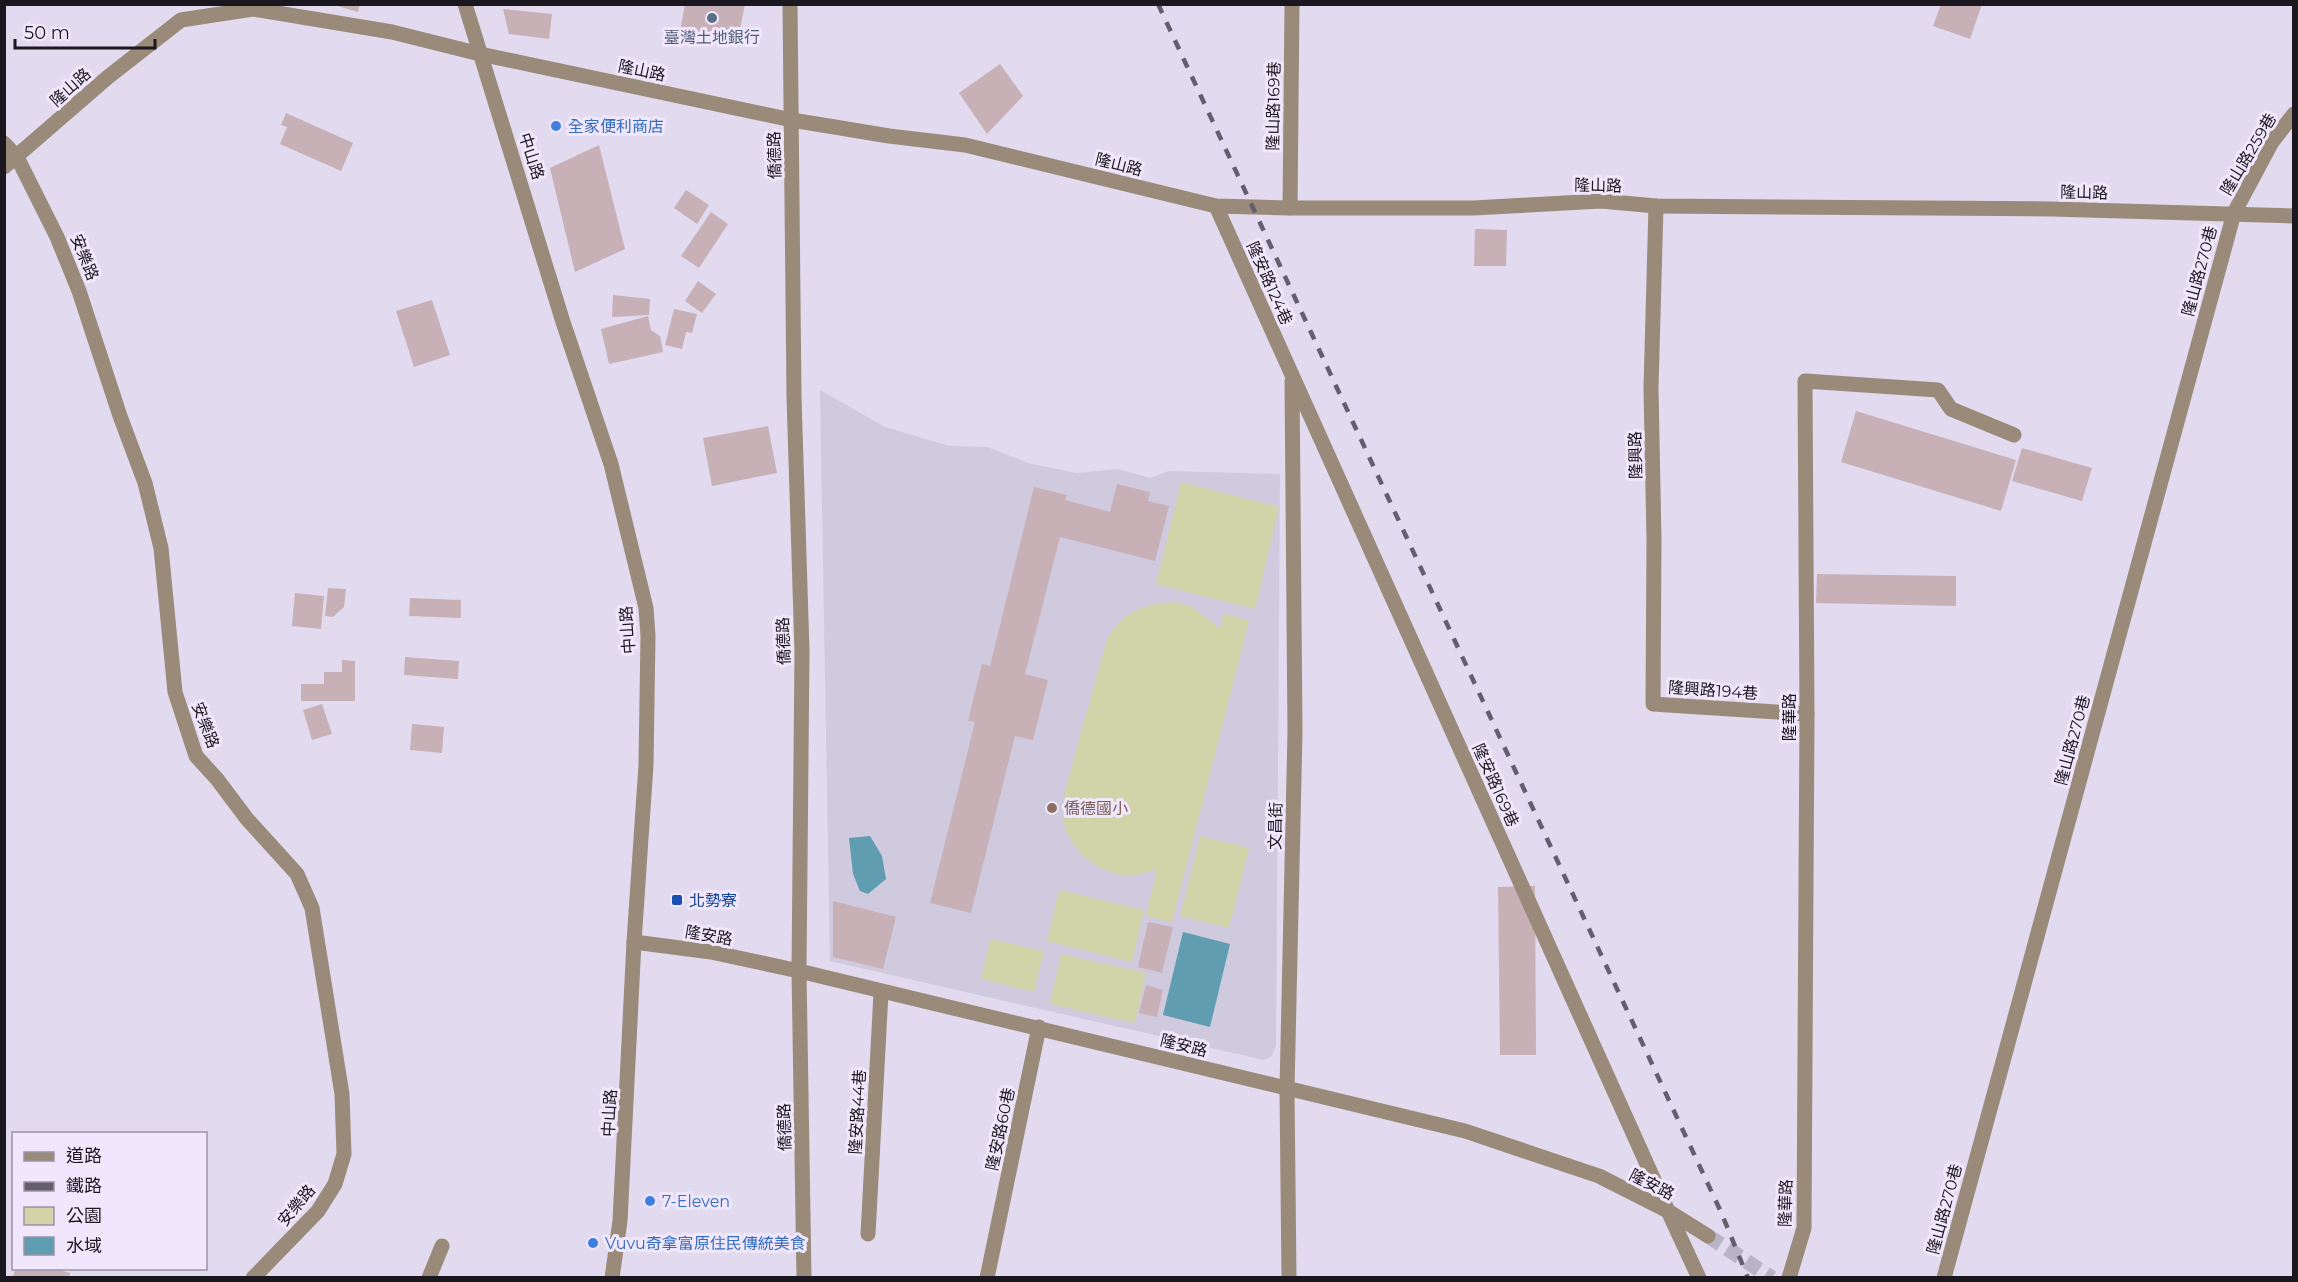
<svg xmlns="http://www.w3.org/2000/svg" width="2298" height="1282" font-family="Montserrat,'Noto Sans TC',sans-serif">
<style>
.education{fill:#cfcade}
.green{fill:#d1d3a9}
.water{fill:#609db1}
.building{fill:#c8b0b7}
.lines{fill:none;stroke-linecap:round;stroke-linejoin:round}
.minor-tunnel{stroke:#bab3c5;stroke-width:15;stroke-dasharray:15 8;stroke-linecap:butt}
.minor{stroke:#9a8a79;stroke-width:15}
.rail{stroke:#645f6c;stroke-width:4.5;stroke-dasharray:10 10;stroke-linecap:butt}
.service-dot{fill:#5c6f8a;stroke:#f0e7fc;stroke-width:2}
.shop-dot{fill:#3f7fe0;stroke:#f0e7fc;stroke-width:2}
.education-dot{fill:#8d6e63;stroke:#f0e7fc;stroke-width:2}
.transit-dot{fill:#1a4fb4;stroke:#f0e7fc;stroke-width:2}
.labels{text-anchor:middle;stroke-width:6;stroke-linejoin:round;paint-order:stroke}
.service-label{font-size:16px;fill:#4e5e75;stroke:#f0e7fc}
.street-label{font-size:16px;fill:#1a171f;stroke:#f0e7fc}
.shop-label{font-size:16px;fill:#366cbe;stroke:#f0e7fc;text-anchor:start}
.education-label{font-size:16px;fill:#785e54;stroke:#f0e7fc;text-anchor:start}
.transit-label{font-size:16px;fill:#164399;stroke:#f0e7fc;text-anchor:start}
</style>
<rect width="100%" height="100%" fill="#e2daef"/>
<!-- education -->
<path class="education" d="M820 390 885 427 949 446 987 447 1028 463 1076 473 1118 469 1150 478 1169 471 1280 474 1276 1045 1272 1056 1264 1060 830 961Z"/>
<!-- green -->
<g class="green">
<path d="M1181 482 1279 507 1255 609 1156 584Z"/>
<path d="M1175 602 1191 606 1220 628 1224 613 1249 621 1172 922 1146 916 1157 869C1148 872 1140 875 1130 875 1101 876 1071 852 1064 824 1062 814 1064 802 1065 791L1106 642C1121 612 1142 604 1175 602Z"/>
<path d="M1200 836 1249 848 1229 928 1180 916Z"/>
<path d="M1059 890 1144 910 1132 962 1047 941Z"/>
<path d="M990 939 1044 951 1034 992 981 979Z"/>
<path d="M1061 954 1146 973 1135 1023 1050 1004Z"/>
</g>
<!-- water -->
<g class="water">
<path d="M870 836 882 856 886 879 868 894 860 891 853 874 849 838Z"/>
<path d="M1183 932 1230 944 1210 1027 1163 1015Z"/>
</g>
<!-- building -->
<g class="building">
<path d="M331 4H360L358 12Z"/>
<path d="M685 4H745L737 44 680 32Z"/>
<path d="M1941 4H1982L1970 39 1933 26Z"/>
<path d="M503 9 552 14 549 39 509 34Z"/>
<path d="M1000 64 1023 96 987 134 959 93Z"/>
<path d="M286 113 353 143 341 171 280 144 287 127 281 125Z"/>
<path d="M599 145 625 249 575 272 550 168Z"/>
<path d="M686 190 709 205 697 224 674 208Z"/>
<path d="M711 212 728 224 699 268 681 256Z"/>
<path d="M1475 229 1507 230 1506 266H1474Z"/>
<path d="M698 281 716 294 702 313 685 301Z"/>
<path d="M613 295 650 299 649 315 612 317Z"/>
<path d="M432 300 450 355 414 367 396 311Z"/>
<path d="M674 309 697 314 692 333 686 332 682 349 665 345Z"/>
<path d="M648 316 651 330 660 336 663 352 609 364 601 329Z"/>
<path d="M1856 411 2016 460 2001 511 1841 462Z"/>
<path d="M768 426 777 473 712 486 703 438Z"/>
<path d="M2022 448 2092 468 2082 501 2012 481Z"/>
<path d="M1117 484 1150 492 1148 501 1169 506 1155 561 1060 537 1025 674 1048 680 1033 740 1015 736 971 913 930 903 975 722 968 721 982 664 990 666 1034 487 1067 495 1065 500 1110 512Z"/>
<path d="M1817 574 1956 576V606L1816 603Z"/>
<path d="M328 588 346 589 344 607 333 617 325 616Z"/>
<path d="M295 593 324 596 321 629 292 626Z"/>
<path d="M410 598 461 600V618L409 616Z"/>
<path d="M405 657 459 661 458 679 404 675Z"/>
<path d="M342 660 355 661V701H301V684H324V672H342Z"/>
<path d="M322 704 332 734 312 740 303 710Z"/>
<path d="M412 724 444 727 442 753 410 750Z"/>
<path d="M1535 886 1536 1055H1500L1498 887Z"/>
<path d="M833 901 896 917 883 969 833 957Z"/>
<path d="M1148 922 1173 927 1162 973 1138 967Z"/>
<path d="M1146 985 1163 990 1157 1017 1139 1013Z"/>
<path d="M15 1269H55L70 1273 69 1278H13Z"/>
</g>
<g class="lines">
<!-- minor-tunnel -->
<path class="minor-tunnel" d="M1708 1236 1772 1278"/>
<!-- minor -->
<g class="minor">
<path d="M465 4 563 322 611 464 646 608 648 636 646 765 634 942 620 1221 612 1278"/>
<path d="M790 4 794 397 802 651 799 971 804 1278"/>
<path d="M4 143 17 157 57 237 79 291 120 416 145 483 161 548 175 692 196 756 217 779 247 819 297 874 312 908 342 1094 344 1154 335 1184 318 1211 253 1278"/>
<path d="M4 167 108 77 181 20 253 9 392 32 480 54 792 120 889 136 965 145 1216 206 1290 208H1474L1601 201 1656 206 2052 209 2294 216"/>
<path d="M1216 206 1668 1211 1699 1278"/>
<path d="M1656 206 1651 388 1654 540 1653 704 1807 714"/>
<path d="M1290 208 1292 4"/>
<path d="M634 942 711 952 799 971 1465 1131 1599 1176 1668 1211 1708 1236"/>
<path d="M868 1234 881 993"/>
<path d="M429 1278 442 1246"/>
<path d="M987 1278 1039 1027"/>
<path d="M1289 1278 1287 1089 1295 732 1292 381"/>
<path d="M1789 1278 1804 1228 1807 714 1805 381 1938 390 1951 409 2014 435"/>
<path d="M1944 1278 2234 213 2272 142 2294 114"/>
</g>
<!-- rail -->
<path class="rail" d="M1158 4 1721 1212 1748 1278"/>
</g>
<!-- markers -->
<circle class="service-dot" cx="712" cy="18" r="6"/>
<g class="shop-dot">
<circle cx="556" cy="126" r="6"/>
<circle cx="650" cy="1201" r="6"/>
<circle cx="593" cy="1243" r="6"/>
</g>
<circle class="education-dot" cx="1052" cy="808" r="6"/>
<rect class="transit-dot" x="671" y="894" width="12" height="12" rx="3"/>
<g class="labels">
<!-- service labels -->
<g class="service-label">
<text x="712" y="43">臺灣土地銀行</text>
</g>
<!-- street labels -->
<g class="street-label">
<text transform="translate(642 70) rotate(12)" y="6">隆山路</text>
<text transform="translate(70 87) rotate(-42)" y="6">隆山路</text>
<text transform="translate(1273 106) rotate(-89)" y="6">隆山路169巷</text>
<text transform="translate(2248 154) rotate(-59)" y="6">隆山路259巷</text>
<text transform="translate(774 155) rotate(-91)" y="6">僑德路</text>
<text transform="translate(532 156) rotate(72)" y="6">中山路</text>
<text transform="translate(1119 164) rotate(14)" y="6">隆山路</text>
<text transform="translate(1598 185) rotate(1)" y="6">隆山路</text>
<text transform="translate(2084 192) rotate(1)" y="6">隆山路</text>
<text transform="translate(85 257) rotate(68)" y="6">安樂路</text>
<text transform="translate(2199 271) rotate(-75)" y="6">隆山路270巷</text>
<text transform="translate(1270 283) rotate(66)" y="6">隆安路124巷</text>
<text transform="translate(1635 455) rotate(-91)" y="6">隆興路</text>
<text transform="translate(627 630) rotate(-94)" y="6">中山路</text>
<text transform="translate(783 641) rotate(-92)" y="6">僑德路</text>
<text transform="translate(1713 690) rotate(4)" y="6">隆興路194巷</text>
<text transform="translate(1789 717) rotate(-90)" y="6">隆華路</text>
<text transform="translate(206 725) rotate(69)" y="6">安樂路</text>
<text transform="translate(2072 740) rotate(-75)" y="6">隆山路270巷</text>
<text transform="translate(1496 785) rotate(66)" y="6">隆安路169巷</text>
<text transform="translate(1275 826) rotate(-89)" y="6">文昌街</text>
<text transform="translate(709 935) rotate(10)" y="6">隆安路</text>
<text transform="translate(1184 1045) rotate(14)" y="6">隆安路</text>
<text transform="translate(857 1112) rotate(-87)" y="6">隆安路44巷</text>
<text transform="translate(609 1113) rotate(-87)" y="6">中山路</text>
<text transform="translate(784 1127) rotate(-91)" y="6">僑德路</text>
<text transform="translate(1000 1129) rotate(-78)" y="6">隆安路60巷</text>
<text transform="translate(1652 1184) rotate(27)" y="6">隆安路</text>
<text transform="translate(1785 1203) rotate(-88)" y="6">隆華路</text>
<text transform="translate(296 1205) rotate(-50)" y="6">安樂路</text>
<text transform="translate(1944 1209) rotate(-75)" y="6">隆山路270巷</text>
</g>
<!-- shop labels -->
<g class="shop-label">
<text x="568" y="132">全家便利商店</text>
<text x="662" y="1207">7-Eleven</text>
<text x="605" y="1249">Vuvu奇拿富原住民傳統美食</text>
</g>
<!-- education labels -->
<g class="education-label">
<text x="1064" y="814">僑德國小</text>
</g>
<!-- transit labels -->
<g class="transit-label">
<text x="689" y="906">北勢寮</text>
</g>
</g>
<!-- border -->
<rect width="2298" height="1282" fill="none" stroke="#1a171f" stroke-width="12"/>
<!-- legend -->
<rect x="12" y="1132" width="195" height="138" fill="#f0e7fc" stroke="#9a94a4" stroke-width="1.5"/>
<rect x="24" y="1152" width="30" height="9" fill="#9a8a79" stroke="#9a94a4" stroke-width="1.5"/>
<text x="66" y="1162" font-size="18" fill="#1a171f">道路</text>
<rect x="24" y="1182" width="30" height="9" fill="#645f6c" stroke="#9a94a4" stroke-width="1.5"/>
<text x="66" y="1192" font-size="18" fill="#1a171f">鐵路</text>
<rect x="24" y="1207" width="30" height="18" fill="#d1d3a9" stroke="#9a94a4" stroke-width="1.5"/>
<text x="66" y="1222" font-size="18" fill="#1a171f">公園</text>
<rect x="24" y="1237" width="30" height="18" fill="#609db1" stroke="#9a94a4" stroke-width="1.5"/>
<text x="66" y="1252" font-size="18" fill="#1a171f">水域</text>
<!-- scale -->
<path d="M15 39v9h140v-9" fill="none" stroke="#1a171f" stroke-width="3"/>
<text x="24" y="39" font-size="18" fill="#1a171f" stroke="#f0e7fc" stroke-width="4.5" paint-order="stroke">50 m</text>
</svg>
